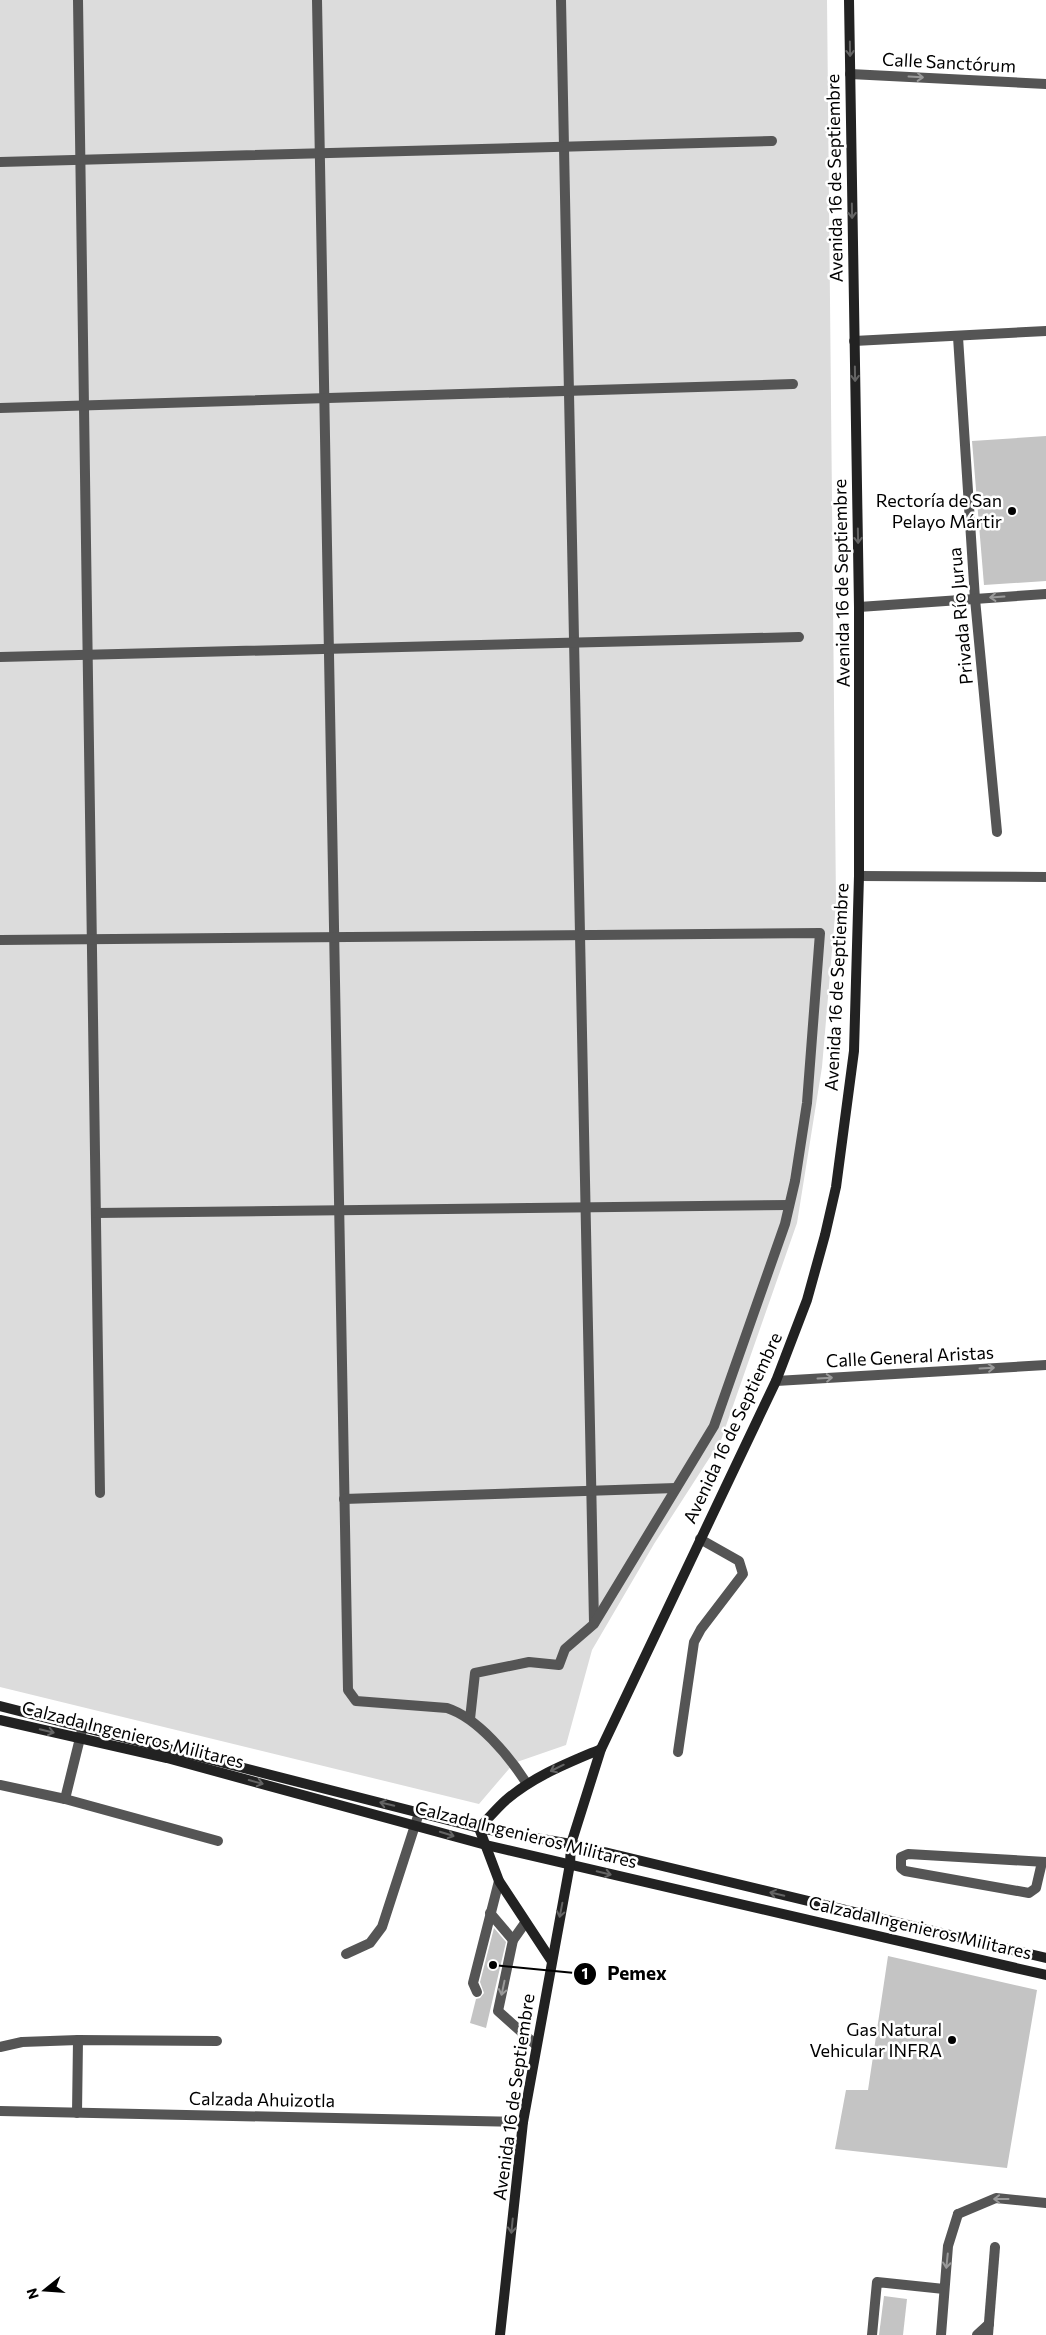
<svg xmlns="http://www.w3.org/2000/svg" width="1046" height="2335" font-family="Commissioner,sans-serif">
<style>
.green{fill:#dcdcdc}
.building{fill:#c4c4c4}
.lines{fill:none;stroke-linecap:round;stroke-linejoin:round}
.service{stroke:#555;stroke-width:10}
.minor{stroke:#555;stroke-width:10}
.tertiary{stroke:#555;stroke-width:10}
.secondary{stroke:#222;stroke-width:10}
.oneway{stroke:#646464}
.oneway2{stroke:#999}
.poi-dot{fill:#000;stroke:#fff;stroke-width:2}
.labels{text-anchor:middle;stroke-width:5;stroke-linejoin:round;paint-order:stroke}
.street-label{font-size:18px;fill:#000;stroke:#fff}
.poi-label{font-size:18px;fill:#000;stroke:#fff;text-anchor:end}
.leader{fill:none;stroke:#000;stroke-width:2}
.callout-dot{fill:#000;stroke:#fff;stroke-width:2}
.mark-label{font-size:15px;text-anchor:middle;font-weight:bold;fill:#fff}
.callout-label{font-size:19px;text-anchor:middle;font-weight:bold;fill:#000;stroke:#fff;stroke-width:5;stroke-linejoin:round;paint-order:stroke}
</style>
<rect width="100%" height="100%" fill="#fff"/>
<!-- green -->
<path class="green" d="M0 0H827L836 904 822 1067 797 1223 721 1440 654 1544 592 1650 566 1745 514 1763 479 1804 0 1687Z"/>
<!-- building -->
<g class="building">
<path d="M1046 436V581L984 585 972 441Z"/>
<path d="M494 1928 506 1942 486 2028 470 2023 476 1999 480 1998 484 1993 480 1982Z"/>
<path d="M888 1956 1037 1990 1007 2168 835 2149 846 2090H868Z"/>
<path d="M884 2296 907 2299 903 2335H879Z"/>
</g>
<g class="lines">
<!-- service -->
<g class="service">
<path d="M78 0 100 1493"/>
<path d="M317 0 348 1690 356 1701 447 1708C478 1718 510 1757 527 1784"/>
<path d="M561 0 594 1623"/>
<path d="M0 162 772 141"/>
<path d="M958 337 975 599"/>
<path d="M854 341 1046 331"/>
<path d="M0 408 793 384"/>
<path d="M0 657 799 637"/>
<path d="M859 876 1046 877"/>
<path d="M0 940 820 933 807 1103 795 1181 785 1224 714 1426 594 1624 565 1649 559 1665 529 1662 475 1673 470 1719"/>
<path d="M96 1213 789 1205"/>
<path d="M344 1499 676 1488"/>
<path d="M678 1752 694 1642 701 1629 743 1574 739 1561 700 1539"/>
<path d="M0 1785 65 1799 83 1726"/>
<path d="M65 1799 218 1841"/>
<path d="M1042 1862 1036 1888 1029 1893 905 1871 901 1868V1857L908 1854 1046 1862"/>
<path d="M490 1913 513 1940"/>
<path d="M525 1923 513 1940 498 2011 536 2045"/>
<path d="M346 1954 370 1943 382 1927 419 1813"/>
<path d="M477 1992 473 1983 499 1881"/>
<path d="M0 2047 22 2042 78 2040"/>
<path d="M77 2113 78 2040 217 2041"/>
<path d="M958 2214 996 2198 1046 2203"/>
<path d="M872 2335 877 2282 944 2289"/>
<path d="M977 2335 989 2324"/>
<path d="M988 2335 995 2247"/>
</g>
<!-- minor -->
<g class="minor">
<path d="M850 74 1046 84"/>
<path d="M975 599 997 832"/>
<path d="M859 607 1046 594"/>
<path d="M776 1381 1046 1365"/>
<path d="M941 2335 948 2246 958 2214"/>
</g>
<!-- tertiary -->
<path class="tertiary" d="M0 2111 523 2122"/>
<!-- secondary -->
<g class="secondary">
<path d="M0 1706 479 1828 571 1844 1046 1958"/>
<path d="M0 1720 167 1758 486 1845 1046 1975"/>
<path d="M551 1960 499 1881 479 1828C488 1819 496 1809 506 1800 534 1776 568 1763 601 1749"/>
<path d="M500 2335 523 2122 570 1864 571 1844 601 1749 776 1381 807 1300 825 1235 836 1187 854 1051 859 876V607L849 0"/>
</g>
</g>
<!-- one-way arrows -->
<defs><path id="oneway-shaft" d="M-6 0H5M1.5-3L5.5 0L1.5 3" fill="none" stroke-width="1.6" stroke-linecap="round" stroke-linejoin="round" transform="scale(1.25)"/></defs>
<g class="oneway">
<use href="#oneway-shaft" transform="translate(850 49) rotate(89)"/>
<use href="#oneway-shaft" transform="translate(852 211) rotate(89)"/>
<use href="#oneway-shaft" transform="translate(855 374) rotate(89)"/>
<use href="#oneway-shaft" transform="translate(858 536) rotate(89)"/>
<use href="#oneway-shaft" transform="translate(47 1731) rotate(14)"/>
<use href="#oneway-shaft" transform="translate(557 1768) rotate(154)"/>
<use href="#oneway-shaft" transform="translate(256 1782) rotate(15)"/>
<use href="#oneway-shaft" transform="translate(387 1804) rotate(-166)"/>
<use href="#oneway-shaft" transform="translate(447 1834) rotate(17)"/>
<use href="#oneway-shaft" transform="translate(604 1873) rotate(13)"/>
<use href="#oneway-shaft" transform="translate(777 1894) rotate(-167)"/>
<use href="#oneway-shaft" transform="translate(561 1910) rotate(101)"/>
<use href="#oneway-shaft" transform="translate(512 2226) rotate(96)"/>
</g>
<g class="oneway2">
<use href="#oneway-shaft" transform="translate(916 77) rotate(3)"/>
<use href="#oneway-shaft" transform="translate(997 597) rotate(176)"/>
<use href="#oneway-shaft" transform="translate(987 1368) rotate(-3)"/>
<use href="#oneway-shaft" transform="translate(825 1378) rotate(-3)"/>
<use href="#oneway-shaft" transform="translate(503 1988) rotate(102)"/>
<use href="#oneway-shaft" transform="translate(1001 2199) rotate(180)"/>
<use href="#oneway-shaft" transform="translate(947 2261) rotate(96)"/>
</g>
<!-- markers -->
<g class="poi-dot">
<circle cx="1012" cy="511" r="5"/>
<circle cx="952" cy="2040" r="5"/>
</g>
<g class="labels">
<!-- street labels -->
<g class="street-label">
<text transform="translate(949 63) rotate(3)" y="6">Calle Sanctórum</text>
<text transform="translate(835 178) rotate(-91)" y="6">Avenida 16 de Septiembre</text>
<text transform="translate(842 583) rotate(-91)" y="6">Avenida 16 de Septiembre</text>
<text transform="translate(961 616) rotate(-95)" y="6">Privada Río Jurua</text>
<text transform="translate(837 987) rotate(-87)" y="6">Avenida 16 de Septiembre</text>
<text transform="translate(910 1357) rotate(-3)" y="6">Calle General Aristas</text>
<text transform="translate(733 1428) rotate(-65)" y="6">Avenida 16 de Septiembre</text>
<text transform="translate(133 1735) rotate(14)" y="6">Calzada Ingenieros Militares</text>
<text transform="translate(526 1835) rotate(14)" y="6">Calzada Ingenieros Militares</text>
<text transform="translate(920 1928) rotate(13)" y="6">Calzada Ingenieros Militares</text>
<text transform="translate(514 2097) rotate(-82)" y="6">Avenida 16 de Septiembre</text>
<text transform="translate(262 2100) rotate(1)" y="6">Calzada Ahuizotla</text>
</g>
<!-- poi labels -->
<g class="poi-label">
<text x="1002" y="507">Rectoría de San<tspan x="1002" dy="21">Pelayo Mártir</tspan></text>
<text x="942" y="2036">Gas Natural<tspan x="942" dy="21">Vehicular INFRA</tspan></text>
</g>
</g>
<!-- callouts -->
<path class="leader" d="M493 1965L585 1974"/>
<g class="callout-dot">
<circle cx="493" cy="1965" r="5"/>
<circle cx="585" cy="1974" r="12"/>
</g>
<g class="mark-label">
<text x="585" y="1979">1</text>
</g>
<g class="callout-label">
<text x="637" y="1980">Pemex</text>
</g>
<!-- north arrow -->
<g transform="translate(45 2290) rotate(253)" stroke="#ffffff" stroke-width="4" paint-order="stroke">
<path d="M0-4L9 19L0 12L-9 19Z" fill="#000000"/>
<text y="-8" font-size="14" font-weight="bold" text-anchor="middle" fill="#000000">N</text>
</g>
</svg>
